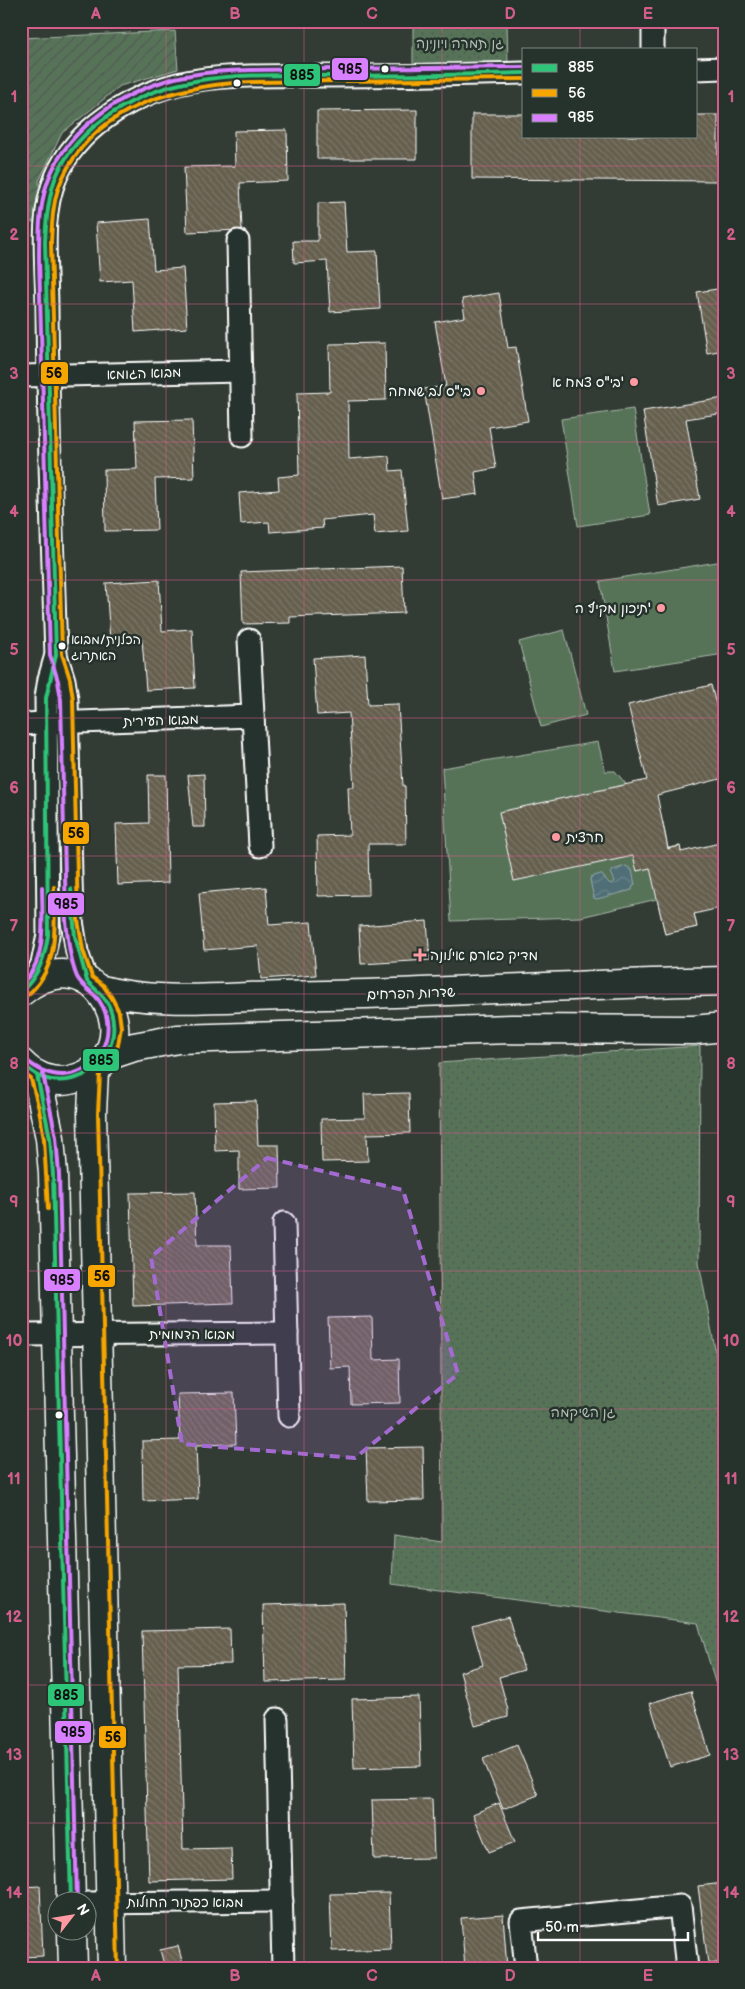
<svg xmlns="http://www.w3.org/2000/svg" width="745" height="1989" font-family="'Balsamiq Sans','Playpen Sans Hebrew',sans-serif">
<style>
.grass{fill:#577359;stroke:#abb9ac}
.park{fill:url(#park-dots);stroke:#abb9ac}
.garden{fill:url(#garden-furrows);stroke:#abb9ac}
.water{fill:url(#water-waves);stroke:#95a8ad}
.building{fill:url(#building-back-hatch);stroke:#fff}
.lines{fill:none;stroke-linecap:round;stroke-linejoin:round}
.street-casing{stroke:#fff;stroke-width:25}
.secondary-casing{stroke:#fff;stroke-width:31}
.street{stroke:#26332d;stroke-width:21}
.secondary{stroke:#26332d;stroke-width:28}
.bus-1-casing{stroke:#26332d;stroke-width:8}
.bus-2-casing{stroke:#26332d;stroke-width:8}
.bus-3-casing{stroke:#26332d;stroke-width:8}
.bus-1{stroke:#2dc577;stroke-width:4}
.bus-2{stroke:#f7a600;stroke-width:4}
.bus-3{stroke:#d880ff;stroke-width:4}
.marked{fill:#a36bd2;fill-opacity:0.2;stroke:#a36bd2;stroke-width:4;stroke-dasharray:10 6;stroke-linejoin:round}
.grid{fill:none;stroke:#d45d8c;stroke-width:1;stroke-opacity:0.55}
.bus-dot{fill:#fff;stroke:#26332d;stroke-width:2}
.poi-dot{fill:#ff9aa2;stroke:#26332d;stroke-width:2}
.labels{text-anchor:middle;stroke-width:5;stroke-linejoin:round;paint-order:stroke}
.bus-label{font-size:13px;fill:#fff;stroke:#26332d;text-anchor:start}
.park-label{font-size:14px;fill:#b3c0b4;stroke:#26332d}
.street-label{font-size:14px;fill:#fff;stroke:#26332d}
.poi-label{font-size:14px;fill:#fff;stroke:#26332d;text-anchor:end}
.line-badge{stroke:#26332d;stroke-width:2}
.pale-badge-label{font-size:14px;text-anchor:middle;font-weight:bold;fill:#111}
.neatline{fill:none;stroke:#d45d8c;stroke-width:2}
.grid-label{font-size:16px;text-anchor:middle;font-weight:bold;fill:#d45d8c}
</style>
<defs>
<pattern id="park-dots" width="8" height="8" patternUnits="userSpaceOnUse" patternTransform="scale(1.25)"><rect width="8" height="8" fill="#577359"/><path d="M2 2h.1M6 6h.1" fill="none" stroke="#505a51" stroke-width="1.8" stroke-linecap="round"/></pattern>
<pattern id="garden-furrows" width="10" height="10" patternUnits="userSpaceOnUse" patternTransform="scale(1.25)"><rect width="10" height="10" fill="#577359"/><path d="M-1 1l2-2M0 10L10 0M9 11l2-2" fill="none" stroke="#505a51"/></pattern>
<pattern id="water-waves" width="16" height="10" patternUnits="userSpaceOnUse" patternTransform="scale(1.25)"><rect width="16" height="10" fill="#4f6e76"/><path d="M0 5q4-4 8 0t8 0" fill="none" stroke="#69848b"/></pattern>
<pattern id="building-back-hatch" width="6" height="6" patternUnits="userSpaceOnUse" patternTransform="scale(1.25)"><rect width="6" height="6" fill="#655e4e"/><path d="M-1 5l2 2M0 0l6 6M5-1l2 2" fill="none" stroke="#7c7669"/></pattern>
</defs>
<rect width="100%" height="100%" fill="#333c34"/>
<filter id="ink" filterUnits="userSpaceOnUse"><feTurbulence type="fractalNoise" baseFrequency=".02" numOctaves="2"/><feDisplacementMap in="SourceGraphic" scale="10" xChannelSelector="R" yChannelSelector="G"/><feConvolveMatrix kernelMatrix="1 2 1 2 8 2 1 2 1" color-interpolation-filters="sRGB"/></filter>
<g filter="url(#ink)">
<!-- grass -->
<g class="grass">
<path d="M633 409 650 515 578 526 561 419Z"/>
<path d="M723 561 724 654 615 671 600 581Z"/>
<path d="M564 630 586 715 541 727 519 642Z"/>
<path d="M598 742 605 771H615L626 784 636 828 663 822 668 848 680 846 697 927 665 934 657 899 581 917 451 921 442 768Z"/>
</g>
<!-- park -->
<g class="park">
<path d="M413 21H507L508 64 413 66Z"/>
<path d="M700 1046 699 1262 724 1398V1713L698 1623 392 1584 394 1535 442 1542 439 1063Z"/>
</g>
<!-- garden -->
<path class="garden" d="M175 31 178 69 120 86 62 133 39 181 41 222H21V38Z"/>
<!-- water -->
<path class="water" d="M626 866 632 870 635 885 633 886 632 890 597 899 594 898 590 880 591 877 601 874 609 883 612 884 615 881 611 873 613 870Z"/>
<!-- building -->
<g class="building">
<path d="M417 110V159H317V111Z"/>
<path d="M472 114H524V136H696V115H718V181L472 179Z"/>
<path d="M287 130 288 181 240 183 242 230 187 232 184 167 235 166 234 131Z"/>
<path d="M344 202 347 252 377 251 380 309 330 312 327 261 294 263 293 241H318V203Z"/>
<path d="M150 219 154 270 183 268 187 328 135 332 132 280 100 282 96 223Z"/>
<path d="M724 288V350L707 353 697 292Z"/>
<path d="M499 293 508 348 516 347 528 421 489 427 496 468 475 472 478 494 442 499 424 389 446 386 435 322 465 317 462 299Z"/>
<path d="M385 343 386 400 348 401 349 459 389 456 390 471 402 470 408 531 375 534 373 515 322 520 323 528 270 532 269 522 241 524 239 493 279 490 278 477 299 475 297 393 330 392 329 344Z"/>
<path d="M724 398V413L686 419 700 499 658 506 643 411Z"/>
<path d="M192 420 194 478 155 479 157 530 105 531 104 470 137 469 135 421Z"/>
<path d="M402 566 404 613 290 617V623L243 624 241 572Z"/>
<path d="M159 580 162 631 192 629 195 688 146 690 142 639 110 641 106 583Z"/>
<path d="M365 655 368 705 398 704 403 786H405L406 844H368L369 895 318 896 317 836 350 835 348 787H354L349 713 317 715 313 658Z"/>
<path d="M711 685 724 736V778L657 795 668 849 680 846 681 852 724 842V907L694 914 697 927 665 934 650 868 637 871 633 856 514 881 499 812 647 780 628 705Z"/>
<path d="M204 774 205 827H193L188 775Z"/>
<path d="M148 775H166L168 883 118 885 116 824 149 823Z"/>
<path d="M266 887 269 925 311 922 316 975 261 979 258 946 204 950 199 893Z"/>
<path d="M427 921 430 960 361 964 359 926Z"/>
<path d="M409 1093 410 1133 367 1134 368 1161 322 1162 321 1119 365 1118 364 1094Z"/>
<path d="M256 1101 258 1145H279L280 1188 239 1189V1150L215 1151 214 1102Z"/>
<path d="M195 1192 197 1245H231L233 1303 133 1306 130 1193Z"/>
<path d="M372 1317 373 1360 399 1359 400 1403 351 1404 350 1367 330 1368 328 1318Z"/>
<path d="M234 1393 236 1444 196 1445 198 1499 143 1501 142 1441 180 1440 178 1394Z"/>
<path d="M423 1447 424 1500 368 1501 366 1448Z"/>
<path d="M344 1603 346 1680 265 1682 263 1605Z"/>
<path d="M508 1616 524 1670 499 1677 508 1710V1717L475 1726 460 1672 483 1665 472 1626Z"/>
<path d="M230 1629 231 1664 178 1665 183 1849 231 1848 232 1879 149 1881 142 1631Z"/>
<path d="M691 1691 710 1755 670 1767 650 1703Z"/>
<path d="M419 1697 421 1766 354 1768 352 1699Z"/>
<path d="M517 1745 538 1795 503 1809 483 1759Z"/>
<path d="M432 1799 434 1858 374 1859 372 1800Z"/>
<path d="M499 1803 515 1842 489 1852 473 1814Z"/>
<path d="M724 1883V1962L708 1964 698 1886Z"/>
<path d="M40 1886 43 1956 21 1957V1887Z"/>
<path d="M389 1893 391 1949 332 1951 330 1894Z"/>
<path d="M503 1915 507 1968H465L461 1918Z"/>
<path d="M178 1946 184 1968H165L160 1950Z"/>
</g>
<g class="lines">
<defs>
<g id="street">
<path d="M653 21V49"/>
<path d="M696 69 724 68"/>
<path d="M238 241 242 436"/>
<path d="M21 376 241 371"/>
<path d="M249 640 260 846"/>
<path d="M56 655 64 680 67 699 72 921 77 952 87 981"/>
<path d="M21 724 253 716"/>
<path d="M33 982 42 964 48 935 46 698 49 679 56 655C52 539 48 424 47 309 47 266 39 217 56 177 76 129 130 96 178 84 224 73 279 76 326 76 392 76 458 75 524 73"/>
<path d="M284 1223 289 1416"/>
<path d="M21 1335 287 1333"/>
<path d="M277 1719 283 1968"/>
<path d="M88 1903 282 1901"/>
<path d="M526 1968 521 1921 680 1906 687 1968"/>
</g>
<g id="secondary">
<path d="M98 989C155 1005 224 997 283 996 430 994 577 984 724 981"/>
<path d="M21 992C97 927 160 1059 70 1080 52 1084 33 1076 21 1063"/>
<path d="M107 1056 134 1047 178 1039 512 1029 694 1030 724 1027"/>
<path d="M94 1070 92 1113 112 1968"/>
<path d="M37 1075 50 1138 53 1174 71 1902"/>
<path d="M72 1932 73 1968"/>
</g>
</defs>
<!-- street casing -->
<use href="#street" class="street-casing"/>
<!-- secondary casing -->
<use href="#secondary" class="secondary-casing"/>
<!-- street -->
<use href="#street" class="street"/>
<!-- secondary -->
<use href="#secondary" class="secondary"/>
<defs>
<g id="bus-1">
<path d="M71 889 75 936 87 981"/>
<path d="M21 992C38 976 45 958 48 935L46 698 56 655 45 242C46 220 48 199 55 179 77 124 140 90 195 81 243 72 293 76 342 76 403 76 463 75 524 73"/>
<path d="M21 1063C28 1068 36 1076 43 1078 89 1092 128 1046 108 1004 104 995 93 988 87 981"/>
<path d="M37 1075 50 1138 53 1174 71 1902"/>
</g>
<g id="bus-2">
<path d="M25 997C60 970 55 926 54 887"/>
<path d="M21 1071 31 1079 39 1109 44 1139 48 1209"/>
<path d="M118 1968 98 1113 100 1073 113 1059 118 1045 121 1027 119 1012 112 998 103 985 92 977 83 950 78 920 73 699 70 679 62 654 51 242C52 221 53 198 62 179 96 105 178 85 252 82L524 79"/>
</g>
<g id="bus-3">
<path d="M21 984C48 962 42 918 42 887"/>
<path d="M25 1059C35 1068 48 1075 63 1075 98 1074 120 1032 100 1002 94 992 83 988 77 977 70 960 68 940 66 921L61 700 58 681 50 655 39 259C39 236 39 213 45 190 61 132 119 93 175 78 200 72 226 71 251 70L524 67"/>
<path d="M43 1074 56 1137 59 1174 77 1902"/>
</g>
</defs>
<!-- bus-1 casing -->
<use href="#bus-1" class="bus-1-casing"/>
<!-- bus-2 casing -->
<use href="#bus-2" class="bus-2-casing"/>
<!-- bus-3 casing -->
<use href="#bus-3" class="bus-3-casing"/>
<!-- bus-1 -->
<use href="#bus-1" class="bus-1"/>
<!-- bus-2 -->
<use href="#bus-2" class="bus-2"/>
<!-- bus-3 -->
<use href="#bus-3" class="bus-3"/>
</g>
</g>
<!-- marked area -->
<path class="marked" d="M267 1158 403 1190 458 1374 355 1458 182 1444 151 1257Z"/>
<!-- grid -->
<path class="grid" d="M166 21V1968M304 21V1968M442 21V1968M580 21V49M580 136V1968M21 166H724M21 304H724M21 442H724M21 580H724M21 718H724M21 856H724M21 994H724M21 1133H724M21 1271H724M21 1409H724M21 1547H724M21 1685H724M21 1823H724"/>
<!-- markers -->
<g class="bus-dot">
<circle cx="385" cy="69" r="4.5"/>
<circle cx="237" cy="83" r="4.5"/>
<circle cx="62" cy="646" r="4.5"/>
<circle cx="59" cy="1415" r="4.5"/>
</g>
<g class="poi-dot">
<circle cx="634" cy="382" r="5"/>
<circle cx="481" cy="391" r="5"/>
<circle cx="661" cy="608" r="5"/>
<circle cx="556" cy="837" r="5"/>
<path d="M417.5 947.5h5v5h5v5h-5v5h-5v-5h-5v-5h5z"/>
</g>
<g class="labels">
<!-- bus labels -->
<g class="bus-label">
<text x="71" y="644">הכלנית/מבוא<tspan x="71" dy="16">האתרוג</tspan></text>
</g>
<!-- park labels -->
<g class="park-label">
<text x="460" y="48">גן תמרה ויונינה</text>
<text x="583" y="1417">גן השיקמה</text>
</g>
<!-- street labels -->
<g class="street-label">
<text transform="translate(144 373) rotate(-2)" y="5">מבוא הגומא</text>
<text transform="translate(161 720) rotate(-2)" y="5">מבוא העירית</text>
<text transform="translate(411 993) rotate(-2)" y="5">שדרות הפרחים</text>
<text x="192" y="1339">מבוא הדמומית</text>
<text x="185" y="1907">מבוא כפתור החולות</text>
</g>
<!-- poi labels -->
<g class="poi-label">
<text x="624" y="387">בי"ס צמח א'</text>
<text x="471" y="396">בי"ס לב שמחה</text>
<text x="651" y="613">תיכון מקיף ה'</text>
<text x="566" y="842" text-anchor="start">חרצית</text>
<text x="430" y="960" text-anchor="start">מדיק פארם אילונה</text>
</g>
</g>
<g class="line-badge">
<rect x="331" y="57" width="38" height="24" rx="5" fill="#d880ff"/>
<rect x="283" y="63" width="38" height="24" rx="5" fill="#2dc577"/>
<rect x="40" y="361" width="29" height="24" rx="5" fill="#f7a600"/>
<rect x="62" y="821" width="28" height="24" rx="5" fill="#f7a600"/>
<rect x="47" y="892" width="38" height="24" rx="5" fill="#d880ff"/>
<rect x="82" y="1048" width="38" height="24" rx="5" fill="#2dc577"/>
<rect x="87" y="1264" width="29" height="24" rx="5" fill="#f7a600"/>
<rect x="43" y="1268" width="38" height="24" rx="5" fill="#d880ff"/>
<rect x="47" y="1683" width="38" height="24" rx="5" fill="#2dc577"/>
<rect x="54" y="1720" width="38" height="24" rx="5" fill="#d880ff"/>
<rect x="98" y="1725" width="29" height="24" rx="5" fill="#f7a600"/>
</g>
<g class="pale-badge-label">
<text x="350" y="74">985</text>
<text x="302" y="80">885</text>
<text x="54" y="378">56</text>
<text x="76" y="838">56</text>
<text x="66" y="909">985</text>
<text x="101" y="1065">885</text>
<text x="102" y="1281">56</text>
<text x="62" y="1285">985</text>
<text x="66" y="1700">885</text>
<text x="73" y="1737">985</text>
<text x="113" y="1742">56</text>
</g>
<!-- margin -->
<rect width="745" height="1989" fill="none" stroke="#26332d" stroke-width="55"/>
<!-- legend -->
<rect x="522" y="48" width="175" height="90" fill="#26332d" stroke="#7d8581"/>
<rect x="532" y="64" width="25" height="8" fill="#2dc577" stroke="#7d8581"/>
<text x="568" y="72" font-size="15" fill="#ffffff">885</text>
<rect x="532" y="89" width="25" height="8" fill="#f7a600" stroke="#7d8581"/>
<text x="568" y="98" font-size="15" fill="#ffffff">56</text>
<rect x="532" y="114" width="25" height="8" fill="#d880ff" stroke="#7d8581"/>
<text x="568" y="122" font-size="15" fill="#ffffff">985</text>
<!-- north arrow -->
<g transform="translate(72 1916) rotate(59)"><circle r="24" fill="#26332d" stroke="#7d8581"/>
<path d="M0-4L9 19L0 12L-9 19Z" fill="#ff9aa2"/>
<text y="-8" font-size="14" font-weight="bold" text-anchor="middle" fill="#ffffff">N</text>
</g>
<!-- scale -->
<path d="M538 1932v8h150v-8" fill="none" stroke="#ffffff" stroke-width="2.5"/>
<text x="545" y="1932" font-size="15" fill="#ffffff" stroke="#26332d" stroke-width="4" paint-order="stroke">50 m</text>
<rect x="28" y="28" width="690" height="1934" class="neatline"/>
<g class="grid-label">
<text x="96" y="19">A</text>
<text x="235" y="19">B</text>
<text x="372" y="19">C</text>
<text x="510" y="19">D</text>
<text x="648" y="19">E</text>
<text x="14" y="102">1</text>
<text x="731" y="102">1</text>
<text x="14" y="240">2</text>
<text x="731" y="240">2</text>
<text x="14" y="379">3</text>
<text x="731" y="379">3</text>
<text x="14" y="517">4</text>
<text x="731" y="517">4</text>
<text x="14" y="655">5</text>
<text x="731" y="655">5</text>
<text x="14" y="793">6</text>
<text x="731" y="793">6</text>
<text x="14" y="931">7</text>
<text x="731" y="931">7</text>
<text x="14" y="1069">8</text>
<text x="731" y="1069">8</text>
<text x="14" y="1207">9</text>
<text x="731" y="1207">9</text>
<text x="14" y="1346">10</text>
<text x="731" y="1346">10</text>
<text x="14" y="1484">11</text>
<text x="731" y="1484">11</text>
<text x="14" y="1622">12</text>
<text x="731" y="1622">12</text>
<text x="14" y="1760">13</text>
<text x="731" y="1760">13</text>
<text x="14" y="1898">14</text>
<text x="731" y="1898">14</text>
<text x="96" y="1981">A</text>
<text x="235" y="1981">B</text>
<text x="372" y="1981">C</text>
<text x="510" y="1981">D</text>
<text x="648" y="1981">E</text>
</g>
</svg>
